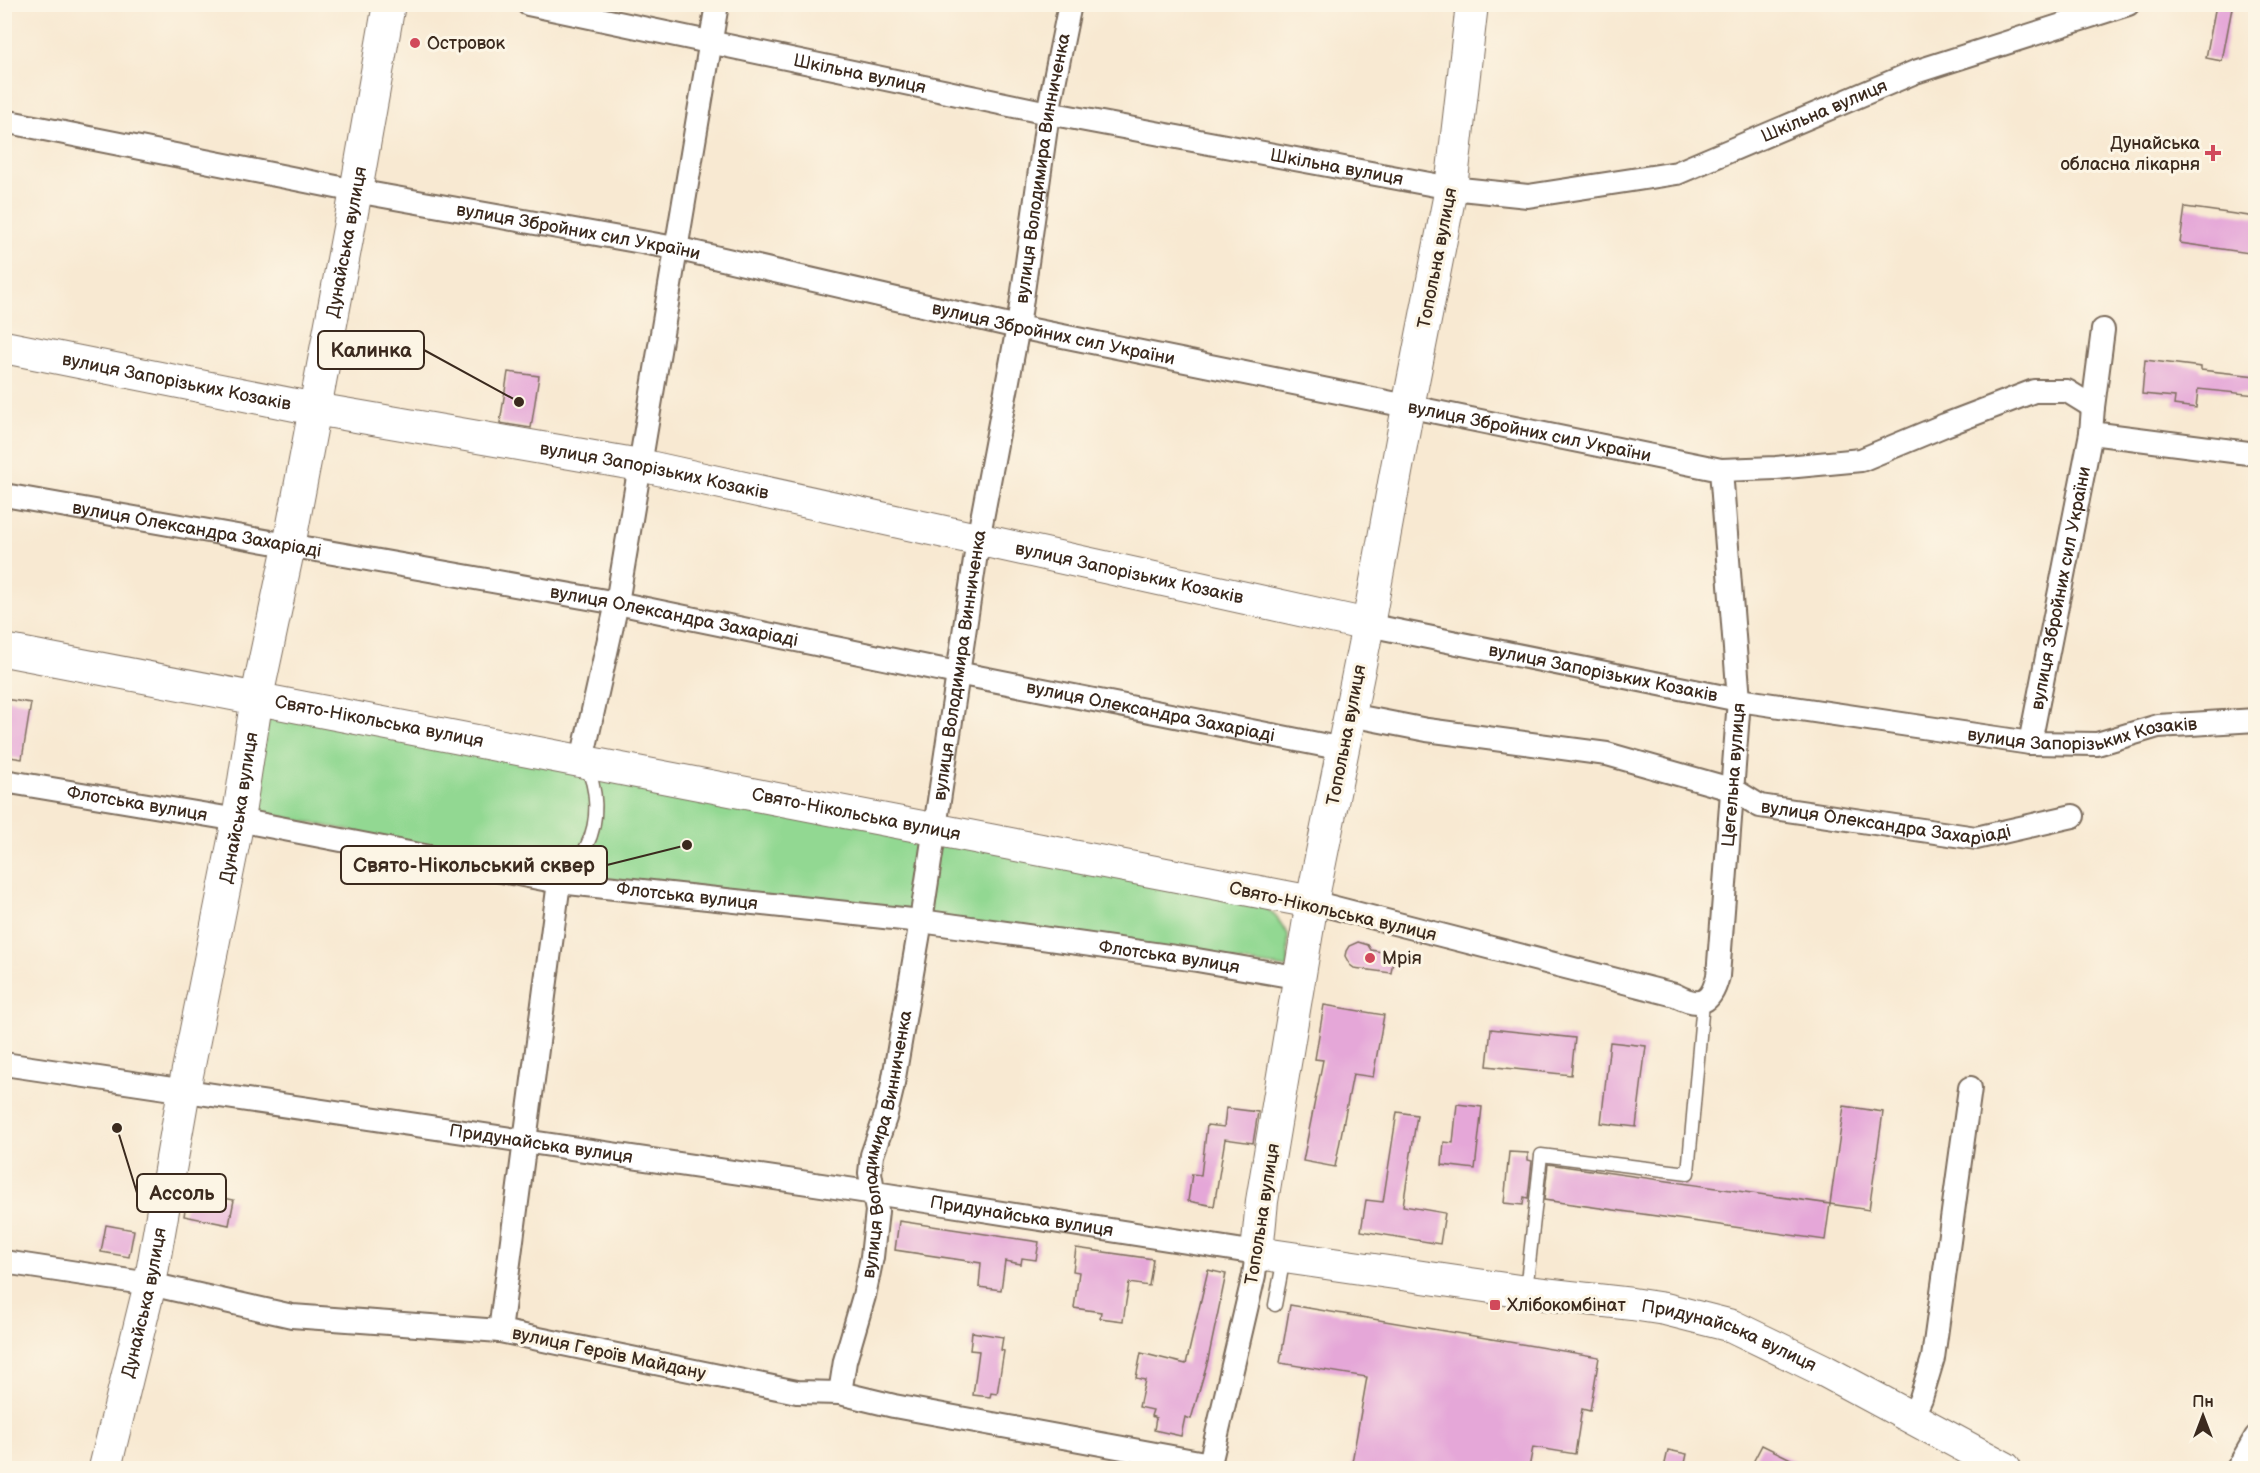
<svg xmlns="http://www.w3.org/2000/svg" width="2260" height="1473" font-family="'Balsamiq Sans',sans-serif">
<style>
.green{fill:#92d892;stroke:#668158;stroke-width:1.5}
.building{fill:#e5a7d8}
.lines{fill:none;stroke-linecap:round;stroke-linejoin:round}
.lane-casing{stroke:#7d6d5d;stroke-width:15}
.street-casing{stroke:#7d6d5d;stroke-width:26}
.secondary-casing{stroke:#7d6d5d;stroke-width:34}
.lane{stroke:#fff;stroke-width:12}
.street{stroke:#fff;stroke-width:22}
.secondary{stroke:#fff;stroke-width:32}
.poi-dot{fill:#d1495b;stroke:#fcf5e5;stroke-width:2}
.labels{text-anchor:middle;stroke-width:6;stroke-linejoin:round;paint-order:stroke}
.poi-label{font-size:18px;fill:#3b2a1e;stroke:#fcf5e5;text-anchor:start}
.street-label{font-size:18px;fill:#3b2a1e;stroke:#fcf5e5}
.leader{fill:none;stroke:#3b2a1e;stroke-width:2}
.callout-dot{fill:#3b2a1e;stroke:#fcf5e5;stroke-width:2}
.callout{fill:#fcf5e5;stroke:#3b2a1e;stroke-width:2}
.callout-label{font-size:20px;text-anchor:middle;font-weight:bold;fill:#3b2a1e}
</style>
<rect width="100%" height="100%" fill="#fcf5e5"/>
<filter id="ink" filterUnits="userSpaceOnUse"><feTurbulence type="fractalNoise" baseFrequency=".0167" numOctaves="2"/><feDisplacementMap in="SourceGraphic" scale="12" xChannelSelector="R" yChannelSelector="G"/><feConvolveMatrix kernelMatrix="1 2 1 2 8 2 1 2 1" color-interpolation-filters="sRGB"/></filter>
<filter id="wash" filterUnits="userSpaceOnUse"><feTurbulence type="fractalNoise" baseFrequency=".008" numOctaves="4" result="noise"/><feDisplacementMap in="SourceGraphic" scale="24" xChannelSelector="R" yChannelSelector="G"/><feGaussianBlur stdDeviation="1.35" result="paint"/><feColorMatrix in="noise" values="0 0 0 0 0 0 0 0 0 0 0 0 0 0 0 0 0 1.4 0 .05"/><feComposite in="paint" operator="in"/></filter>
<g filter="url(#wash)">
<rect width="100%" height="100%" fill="#f8e9d2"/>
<!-- green -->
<path class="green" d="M282 715 1253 899 1275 915 1288 934V968L548 871 252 811 269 717Z"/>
<g id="blocks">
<!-- building -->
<g class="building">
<path d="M2216 5 2232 8 2222 61 2206 58Z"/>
<path d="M2185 207 2256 217V254L2180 243Z"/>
<path d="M2145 360 2201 367V370L2256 376V395L2198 389 2196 408 2174 405 2175 397 2142 394Z"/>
<path d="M508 372 539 376 531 428 500 423Z"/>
<path d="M4 699 31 703 22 759 4 756Z"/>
<path d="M1358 942 1368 945 1371 950 1394 954 1391 973 1354 968 1350 965 1345 956 1346 951 1349 946Z"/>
<path d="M1324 1005 1384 1015 1373 1077 1353 1074 1335 1167 1303 1161 1323 1060 1315 1059Z"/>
<path d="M1491 1029 1575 1038 1571 1075 1487 1066Z"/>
<path d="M1610 1042 1646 1046 1636 1127 1601 1123Z"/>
<path d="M1457 1104 1482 1107 1475 1169 1442 1165 1444 1142 1453 1143Z"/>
<path d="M1844 1106 1883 1112 1869 1210 1830 1204Z"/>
<path d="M1226 1108 1258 1112 1253 1143 1225 1139 1214 1206 1188 1201 1192 1174 1201 1175 1207 1125 1224 1127Z"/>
<path d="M1397 1112 1417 1115 1403 1206 1445 1213 1440 1244 1361 1231 1366 1200 1383 1202Z"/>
<path d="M1509 1152 1528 1153V1160L1532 1161 1528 1198 1524 1197 1523 1205 1504 1203Z"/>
<path d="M1548 1164 1830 1204 1825 1240 1544 1200Z"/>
<path d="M188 1191 234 1200 229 1225 184 1216Z"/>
<path d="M899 1221 1039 1242 1036 1260 1022 1258 1021 1264 1005 1261 1001 1290 979 1287 981 1263 895 1250Z"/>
<path d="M106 1225 134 1230 129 1257 101 1252Z"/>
<path d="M1076 1248 1153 1259 1149 1286 1129 1283 1123 1321 1100 1318 1101 1312 1074 1308 1079 1272 1073 1271Z"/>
<path d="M1208 1270 1226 1274 1208 1360 1191 1419 1185 1417 1181 1436 1154 1430 1156 1418 1151 1416 1153 1410 1139 1407 1145 1380 1136 1378 1141 1353 1186 1364Z"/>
<path d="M1290 1305 1599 1357 1590 1411 1582 1409 1575 1454 1533 1447 1529 1468H1351L1367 1377 1280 1363Z"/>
<path d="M972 1332 1003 1337 1001 1350 1004 1351 997 1394 991 1393 990 1397 973 1395 979 1351 970 1350Z"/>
<path d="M1762 1445 1809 1468H1750Z"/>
<path d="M1668 1450 1687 1454 1684 1468H1664Z"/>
</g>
</g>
</g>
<g filter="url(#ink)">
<use href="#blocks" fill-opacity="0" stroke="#7d6d5d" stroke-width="1.5"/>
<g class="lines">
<defs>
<g id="lane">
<path d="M559 882C569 871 581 860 587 845 599 821 598 788 585 764"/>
<path d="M1526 1291 1541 1155 1688 1173 1703 1002"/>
<path d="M1275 1305 1284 1258"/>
</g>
<g id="street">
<path id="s1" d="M528 4 1048 113 1451 188 1528 196 1677 173 1915 72 2128 4"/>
<path id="s2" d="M4 121 356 191 675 248 1018 327 1721 470 1776 468 1861 460 1945 425 2034 391H2067L2093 407"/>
<path d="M2091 433 2256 454"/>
<path id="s3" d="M4 495 617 603 957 673 1343 749"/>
<path id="s4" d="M1368 625 1739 700 2030 743 2097 744 2158 726 2256 720"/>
<path id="s5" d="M1350 715 1427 730 1607 754 1734 790 1760 806 1976 838 2073 816"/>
<path id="s6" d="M2030 743 2091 433 2093 407 2103 330"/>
<path d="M582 760 617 603 717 4"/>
<path id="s7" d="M4 781 238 820 559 882 921 921 1197 960 1301 978"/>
<path id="s8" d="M1312 902 1675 995C1700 1008 1711 1004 1718 976L1739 700 1721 470"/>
<path id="s9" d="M4 1064 875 1193 1257 1253 1254 1275 1210 1464 894 1406 840 1393 797 1392 500 1331 292 1316 150 1284 4 1262"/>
<path d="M500 1331 559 882"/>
<path id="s10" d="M840 1393 845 1361 864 1296 872 1257 877 1211 870 1173 872 1155 885 1118 892 1089 921 921 978 540 1018 327 1048 113 1070 4"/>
<path d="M1912 1418 1921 1398 1933 1358 1970 1088"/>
<path d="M2238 1468 2256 1437"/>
</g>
<g id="secondary">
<path id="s11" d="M1472 4 1451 188 1408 407 1368 625 1312 902 1262 1201 1257 1253 1526 1292 1632 1304 1665 1309 1732 1326 1823 1370 2005 1468"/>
<path id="s12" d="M4 347 315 409 640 465 1368 625"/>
<path id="s13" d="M4 650C441 731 876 819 1312 902"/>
<path id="s14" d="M105 1468 150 1284 184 1090 238 820 257 697 289 546 356 191 389 4"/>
</g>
</defs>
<!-- lane casing -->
<use href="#lane" class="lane-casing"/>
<!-- street casing -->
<use href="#street" class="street-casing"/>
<!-- secondary casing -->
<use href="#secondary" class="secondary-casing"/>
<!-- lane -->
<use href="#lane" class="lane"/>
<!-- street -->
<use href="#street" class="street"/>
<!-- secondary -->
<use href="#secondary" class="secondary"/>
</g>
</g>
<!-- markers -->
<g class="poi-dot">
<circle cx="415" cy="43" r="6"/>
<path d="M2210 144h6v6h6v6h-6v6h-6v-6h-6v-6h6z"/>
<circle cx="1370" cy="958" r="6"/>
<rect x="1489" y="1299" width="12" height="12" rx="3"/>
</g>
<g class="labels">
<!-- poi labels -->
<g class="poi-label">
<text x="427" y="49">Островок</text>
<text x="2200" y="149" text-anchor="end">Дунайська<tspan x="2200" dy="21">обласна лікарня</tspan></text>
<text x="1382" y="964">Мрія</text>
<text x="1507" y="1311">Хлібокомбінат</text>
</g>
<!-- street labels -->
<g class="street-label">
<text dy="6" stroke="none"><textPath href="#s1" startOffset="339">Шкільна вулиця</textPath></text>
<text dy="6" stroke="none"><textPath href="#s1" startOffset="1329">Шкільна вулиця</textPath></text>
<text dy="6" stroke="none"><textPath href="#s1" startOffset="825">Шкільна вулиця</textPath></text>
<text dy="6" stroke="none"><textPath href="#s10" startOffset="1245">вулиця Володимира Винниченка</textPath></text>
<text dy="6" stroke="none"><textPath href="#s2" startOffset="585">вулиця Збройних сил України</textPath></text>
<text dy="6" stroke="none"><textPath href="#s14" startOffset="1250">Дунайська вулиця</textPath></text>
<text transform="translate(1437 258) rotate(-79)" y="6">Топольна вулиця</text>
<text dy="6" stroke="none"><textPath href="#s2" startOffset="1071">вулиця Збройних сил України</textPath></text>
<text dy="6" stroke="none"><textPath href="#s12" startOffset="176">вулиця Запорізьких Козаків</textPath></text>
<text dy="6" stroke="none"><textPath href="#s2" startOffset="1557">вулиця Збройних сил України</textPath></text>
<text dy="6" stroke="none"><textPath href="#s12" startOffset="662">вулиця Запорізьких Козаків</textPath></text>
<text dy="6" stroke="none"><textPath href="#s3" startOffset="196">вулиця Олександра Захаріаді</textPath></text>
<text dy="6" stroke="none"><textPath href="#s12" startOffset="1148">вулиця Запорізьких Козаків</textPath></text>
<text dy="6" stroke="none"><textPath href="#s6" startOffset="158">вулиця Збройних сил України</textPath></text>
<text dy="6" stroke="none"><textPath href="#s3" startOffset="681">вулиця Олександра Захаріаді</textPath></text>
<text dy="6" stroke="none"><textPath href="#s10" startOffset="741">вулиця Володимира Винниченка</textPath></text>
<text dy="6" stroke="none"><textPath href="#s4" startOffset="240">вулиця Запорізьких Козаків</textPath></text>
<text dy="6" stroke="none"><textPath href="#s3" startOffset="1167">вулиця Олександра Захаріаді</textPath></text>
<text dy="6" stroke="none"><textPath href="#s13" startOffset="382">Свято-Нікольська вулиця</textPath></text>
<text dy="6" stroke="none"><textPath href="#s4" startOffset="726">вулиця Запорізьких Козаків</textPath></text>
<text transform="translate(1346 735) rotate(-79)" y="6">Топольна вулиця</text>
<text dy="6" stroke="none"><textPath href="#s8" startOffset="636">Цегельна вулиця</textPath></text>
<text dy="6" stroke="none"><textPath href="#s7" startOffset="135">Флотська вулиця</textPath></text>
<text dy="6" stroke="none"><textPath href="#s14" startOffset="674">Дунайська вулиця</textPath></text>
<text dy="6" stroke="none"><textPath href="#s13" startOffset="868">Свято-Нікольська вулиця</textPath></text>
<text dy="6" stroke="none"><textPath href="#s5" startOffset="550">вулиця Олександра Захаріаді</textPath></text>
<text dy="6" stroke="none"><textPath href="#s7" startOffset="693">Флотська вулиця</textPath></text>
<text transform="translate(1333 911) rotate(13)" y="6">Свято-Нікольська вулиця</text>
<text dy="6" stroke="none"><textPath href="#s7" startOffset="1179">Флотська вулиця</textPath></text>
<text dy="6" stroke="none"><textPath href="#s9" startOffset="543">Придунайська вулиця</textPath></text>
<text dy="6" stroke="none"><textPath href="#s10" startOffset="255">вулиця Володимира Винниченка</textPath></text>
<text transform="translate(1262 1214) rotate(-81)" y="6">Топольна вулиця</text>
<text dy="6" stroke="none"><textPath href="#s9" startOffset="1029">Придунайська вулиця</textPath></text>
<text dy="6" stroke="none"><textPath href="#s14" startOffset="170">Дунайська вулиця</textPath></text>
<text dy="6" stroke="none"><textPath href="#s11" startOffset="1749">Придунайська вулиця</textPath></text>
<text transform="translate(609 1353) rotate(12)" y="6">вулиця Героїв Майдану</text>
</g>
</g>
<!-- callouts -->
<path class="leader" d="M519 402L424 350M687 845L607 865M117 1128L137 1193"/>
<g class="callout-dot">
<circle cx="519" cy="402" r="6"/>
<circle cx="687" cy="845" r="6"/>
<circle cx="117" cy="1128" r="6"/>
</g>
<g class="callout">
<rect x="318" y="331" width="106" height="38" rx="6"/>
<rect x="341" y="846" width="266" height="38" rx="6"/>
<rect x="137" y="1174" width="89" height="38" rx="6"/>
</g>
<g class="callout-label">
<text x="371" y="357">Калинка</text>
<text x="474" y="872">Свято-Нікольський сквер</text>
<text x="182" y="1200">Ассоль</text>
</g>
<!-- margin -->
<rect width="2260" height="1473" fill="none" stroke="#fcf5e5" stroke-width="24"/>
<!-- north arrow -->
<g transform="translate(2203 1416)" stroke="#fcf5e5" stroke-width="4.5" paint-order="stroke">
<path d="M0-4.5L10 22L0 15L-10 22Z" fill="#3b2a1e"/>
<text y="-9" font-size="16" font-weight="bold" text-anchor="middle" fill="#3b2a1e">Пн</text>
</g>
</svg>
